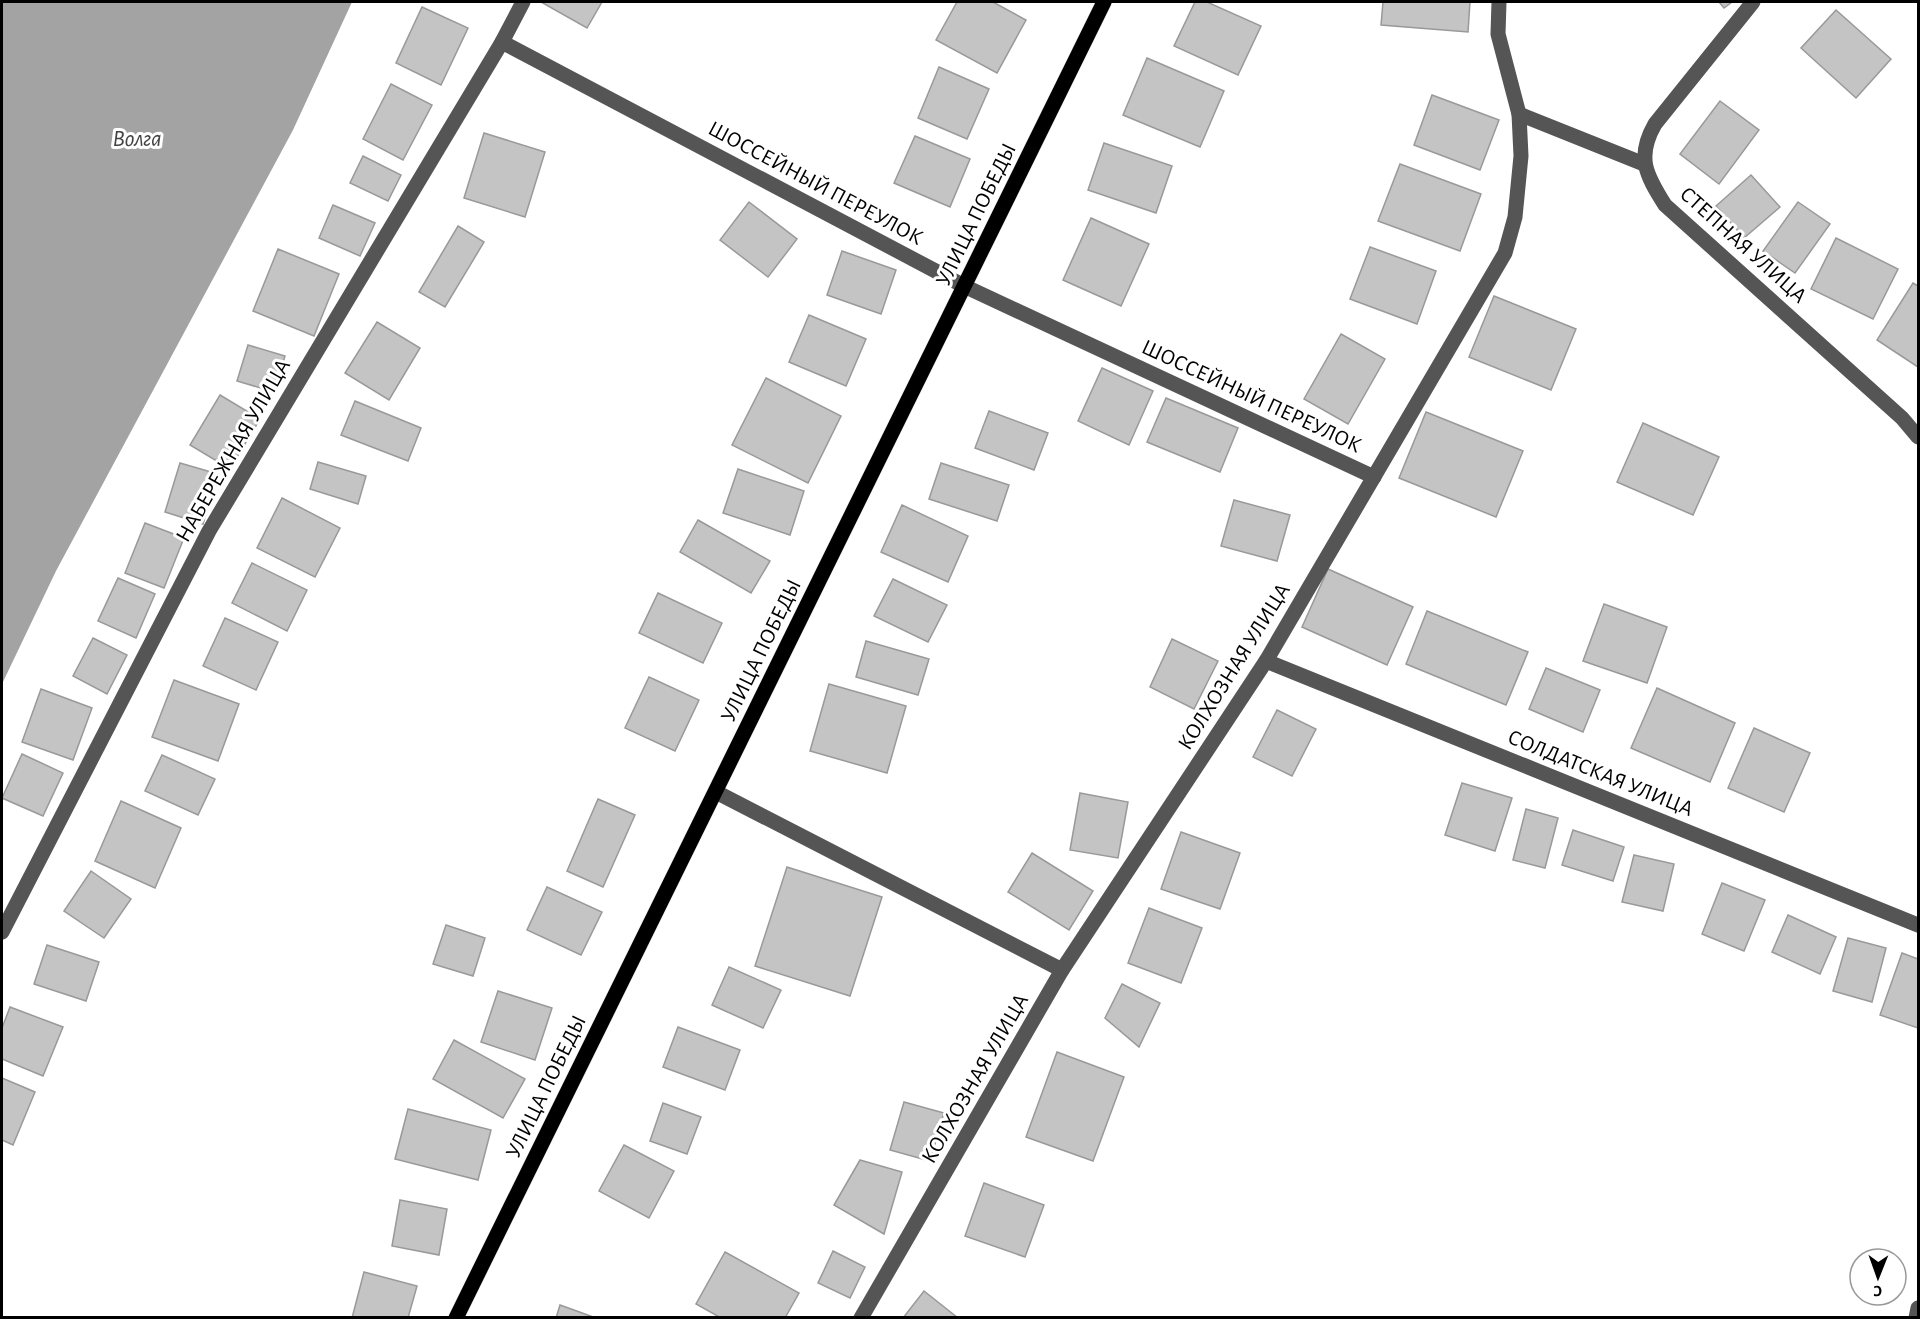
<svg xmlns="http://www.w3.org/2000/svg" width="1920" height="1319" font-family="'Alegreya Sans',sans-serif">
<style>
.water{fill:#a3a3a3}
.building{fill:#c4c4c4;stroke:#999;stroke-width:1.5}
.lines{fill:none;stroke-linecap:round;stroke-linejoin:round}
.major-casing{stroke:#dbdbdb;stroke-width:16}
.minor{stroke:#555;stroke-width:15}
.major{stroke:#000;stroke-width:15}
.labels{text-anchor:middle;stroke-width:6;stroke-linejoin:round;paint-order:stroke}
.street-label{font-size:22px;fill:#000;stroke:#fff}
.water-label{font-size:24px;font-style:italic;fill:#444;stroke:#fff}
</style>
<rect width="100%" height="100%" fill="#fff"/>
<!-- water -->
<path class="water" d="M2 2H352L293 130 56 571 2 684Z"/>
<!-- building -->
<g class="building">
<path d="M541 2H602L587 28Z"/>
<path d="M957 2H993L1026 20 997 73 936 40Z"/>
<path d="M1195 2H1207L1261 26 1238 75 1174 46Z"/>
<path d="M1383 2H1470L1468 32 1381 25Z"/>
<path d="M1719 2H1732L1724 8Z"/>
<path d="M422 7 468 28 441 85 396 63Z"/>
<path d="M1836 10 1891 59 1856 98 1801 48Z"/>
<path d="M1147 58 1224 91 1200 147 1123 115Z"/>
<path d="M939 67 989 89 967 139 918 118Z"/>
<path d="M391 84 432 105 403 160 363 139Z"/>
<path d="M1432 95 1499 120 1480 170 1414 145Z"/>
<path d="M1720 101 1759 130 1719 184 1680 154Z"/>
<path d="M484 133 545 152 525 217 464 198Z"/>
<path d="M915 136 970 159 950 207 894 183Z"/>
<path d="M1104 143 1172 166 1156 213 1088 190Z"/>
<path d="M363 156 401 175 388 201 350 183Z"/>
<path d="M1400 164 1481 194 1460 251 1378 221Z"/>
<path d="M1751 175 1780 207 1744 238 1716 206Z"/>
<path d="M749 202 797 239 768 277 720 240Z"/>
<path d="M1798 202 1830 224 1795 273 1763 251Z"/>
<path d="M333 205 375 223 360 256 319 238Z"/>
<path d="M1091 218 1149 244 1121 306 1063 280Z"/>
<path d="M458 226 484 242 445 307 419 292Z"/>
<path d="M1836 238 1898 269 1873 319 1811 289Z"/>
<path d="M1370 247 1436 271 1417 324 1350 299Z"/>
<path d="M278 249 339 274 314 336 253 311Z"/>
<path d="M842 251 896 270 881 314 827 295Z"/>
<path d="M1913 283 1918 286V367L1877 340Z"/>
<path d="M1494 296 1576 329 1551 390 1469 357Z"/>
<path d="M809 315 866 339 846 386 789 362Z"/>
<path d="M377 322 420 348 389 400 345 373Z"/>
<path d="M1341 334 1385 359 1348 424 1304 399Z"/>
<path d="M248 345 285 356 274 392 237 381Z"/>
<path d="M1102 368 1153 391 1129 445 1078 421Z"/>
<path d="M766 378 841 416 808 483 732 445Z"/>
<path d="M220 395 260 419 230 469 190 445Z"/>
<path d="M1166 398 1238 428 1220 472 1147 442Z"/>
<path d="M355 401 421 428 408 461 341 435Z"/>
<path d="M989 411 1048 433 1034 470 975 448Z"/>
<path d="M1426 412 1523 451 1496 517 1399 478Z"/>
<path d="M1643 423 1719 457 1693 515 1617 482Z"/>
<path d="M318 462 366 476 358 504 310 489Z"/>
<path d="M180 463 218 474 203 524 165 512Z"/>
<path d="M941 463 1009 485 997 521 929 499Z"/>
<path d="M738 469 804 491 790 535 723 513Z"/>
<path d="M282 498 340 528 315 577 257 548Z"/>
<path d="M1234 500 1290 515 1277 561 1221 546Z"/>
<path d="M902 505 968 536 948 582 881 552Z"/>
<path d="M698 520 770 561 751 593 680 552Z"/>
<path d="M145 523 184 538 164 588 125 573Z"/>
<path d="M252 563 307 590 287 631 232 603Z"/>
<path d="M1328 569 1413 607 1387 665 1302 627Z"/>
<path d="M118 578 155 594 136 638 98 621Z"/>
<path d="M893 579 947 605 928 642 874 616Z"/>
<path d="M658 593 722 623 703 663 639 633Z"/>
<path d="M1604 604 1667 627 1647 683 1583 661Z"/>
<path d="M1427 611 1528 652 1506 705 1406 664Z"/>
<path d="M225 618 278 642 256 690 203 666Z"/>
<path d="M93 638 127 655 107 694 73 676Z"/>
<path d="M1172 639 1218 661 1194 709 1150 687Z"/>
<path d="M866 641 929 659 918 695 856 677Z"/>
<path d="M1546 668 1600 690 1583 732 1529 709Z"/>
<path d="M649 677 699 700 675 751 625 728Z"/>
<path d="M174 680 239 704 218 761 152 737Z"/>
<path d="M829 684 906 706 887 773 810 751Z"/>
<path d="M1657 688 1735 723 1710 782 1631 748Z"/>
<path d="M41 689 92 708 73 760 22 742Z"/>
<path d="M1277 710 1316 729 1292 776 1253 757Z"/>
<path d="M1754 728 1810 753 1784 812 1728 788Z"/>
<path d="M22 754 63 773 43 816 2 798Z"/>
<path d="M162 755 215 779 198 815 145 791Z"/>
<path d="M1462 783 1512 798 1495 851 1445 835Z"/>
<path d="M1080 793 1128 802 1118 858 1070 850Z"/>
<path d="M598 799 635 815 603 887 567 871Z"/>
<path d="M121 801 181 828 155 888 95 861Z"/>
<path d="M1526 809 1558 818 1545 868 1513 860Z"/>
<path d="M1573 830 1624 847 1613 881 1562 865Z"/>
<path d="M1181 832 1240 853 1220 909 1161 889Z"/>
<path d="M1032 853 1093 891 1069 930 1008 892Z"/>
<path d="M1634 855 1674 864 1663 911 1622 902Z"/>
<path d="M787 867 882 897 850 996 755 966Z"/>
<path d="M91 871 131 899 104 938 64 911Z"/>
<path d="M1722 883 1765 900 1744 951 1702 934Z"/>
<path d="M547 887 602 912 581 955 527 930Z"/>
<path d="M1149 908 1202 928 1181 983 1128 963Z"/>
<path d="M1788 915 1836 937 1820 974 1772 952Z"/>
<path d="M446 925 485 938 473 976 433 964Z"/>
<path d="M1848 938 1886 948 1872 1002 1833 991Z"/>
<path d="M47 945 99 962 86 1001 34 984Z"/>
<path d="M1902 953 1918 959V1028L1880 1015Z"/>
<path d="M729 967 781 990 763 1028 712 1005Z"/>
<path d="M1122 984 1160 1003 1139 1047 1105 1018Z"/>
<path d="M498 991 552 1008 535 1060 481 1042Z"/>
<path d="M10 1007 63 1027 43 1076 2 1059V1028Z"/>
<path d="M678 1027 740 1050 725 1090 663 1067Z"/>
<path d="M454 1040 525 1079 503 1118 433 1079Z"/>
<path d="M1057 1052 1124 1077 1093 1161 1026 1137Z"/>
<path d="M2 1078 35 1092 13 1145 2 1140Z"/>
<path d="M904 1102 944 1113 930 1161 890 1150Z"/>
<path d="M663 1103 701 1117 687 1154 650 1141Z"/>
<path d="M408 1109 491 1130 478 1180 395 1159Z"/>
<path d="M624 1145 674 1171 649 1218 599 1191Z"/>
<path d="M860 1160 902 1172 884 1234 834 1205Z"/>
<path d="M984 1183 1044 1205 1025 1257 965 1236Z"/>
<path d="M400 1200 447 1209 439 1255 392 1246Z"/>
<path d="M833 1251 865 1267 850 1298 818 1283Z"/>
<path d="M725 1252 799 1293 785 1318H721L696 1304Z"/>
<path d="M364 1272 417 1286 408 1318H352Z"/>
<path d="M924 1291 958 1318H903Z"/>
<path d="M560 1305 596 1318H556Z"/>
</g>
<g class="lines">
<defs>
<path id="major" d="M456 1318 1104 2"/>
</defs>
<!-- major casing -->
<use href="#major" class="major-casing"/>
<!-- minor -->
<g class="minor">
<path d="M1753 2 1655 124C1636 157 1646 175 1665 205L1902 418 1918 437"/>
<path d="M502 42 964 286 1374 477"/>
<path d="M1519 114 1644 164"/>
<path d="M1266 661 1918 925"/>
<path d="M716 792 1062 970"/>
<path d="M2 932 209 531 502 42 523 2"/>
<path d="M861 1318 1062 970 1266 661 1505 253 1515 217 1521 156 1519 114 1498 34 1499 2"/>
<path d="M1916 1318 1918 1308"/>
</g>
<!-- major -->
<use href="#major" class="major"/>
</g>
<g class="labels">
<!-- street labels -->
<g class="street-label">
<text transform="translate(816 182) rotate(28)" y="8">ШОССЕЙНЫЙ ПЕРЕУЛОК</text>
<text transform="translate(975 214) rotate(-64)" y="8">УЛИЦА ПОБЕДЫ</text>
<text transform="translate(1744 244) rotate(42)" y="8">СТЕПНАЯ УЛИЦА</text>
<text transform="translate(1252 395) rotate(25)" y="8">ШОССЕЙНЫЙ ПЕРЕУЛОК</text>
<text transform="translate(232 450) rotate(-60)" y="8">НАБЕРЕЖНАЯ УЛИЦА</text>
<text transform="translate(760 650) rotate(-64)" y="8">УЛИЦА ПОБЕДЫ</text>
<text transform="translate(1233 666) rotate(-58)" y="8">КОЛХОЗНАЯ УЛИЦА</text>
<text transform="translate(1601 772) rotate(22)" y="8">СОЛДАТСКАЯ УЛИЦА</text>
<text transform="translate(974 1078) rotate(-60)" y="8">КОЛХОЗНАЯ УЛИЦА</text>
<text transform="translate(545 1086) rotate(-64)" y="8">УЛИЦА ПОБЕДЫ</text>
</g>
<!-- water labels -->
<g class="water-label">
<text x="137" y="146">Волга</text>
</g>
</g>
<!-- border -->
<rect width="1920" height="1319" fill="none" stroke="#000000" stroke-width="6"/>
<!-- north arrow -->
<g transform="translate(1878 1277) rotate(181)"><circle r="28" fill="#ffffff" stroke="#999999" stroke-width="1.5"/>
<path d="M0-4.5L10 22L0 15L-10 22Z" fill="#000000"/>
<text y="-9" font-size="16" font-weight="bold" text-anchor="middle" fill="#000000">С</text>
</g>
</svg>
